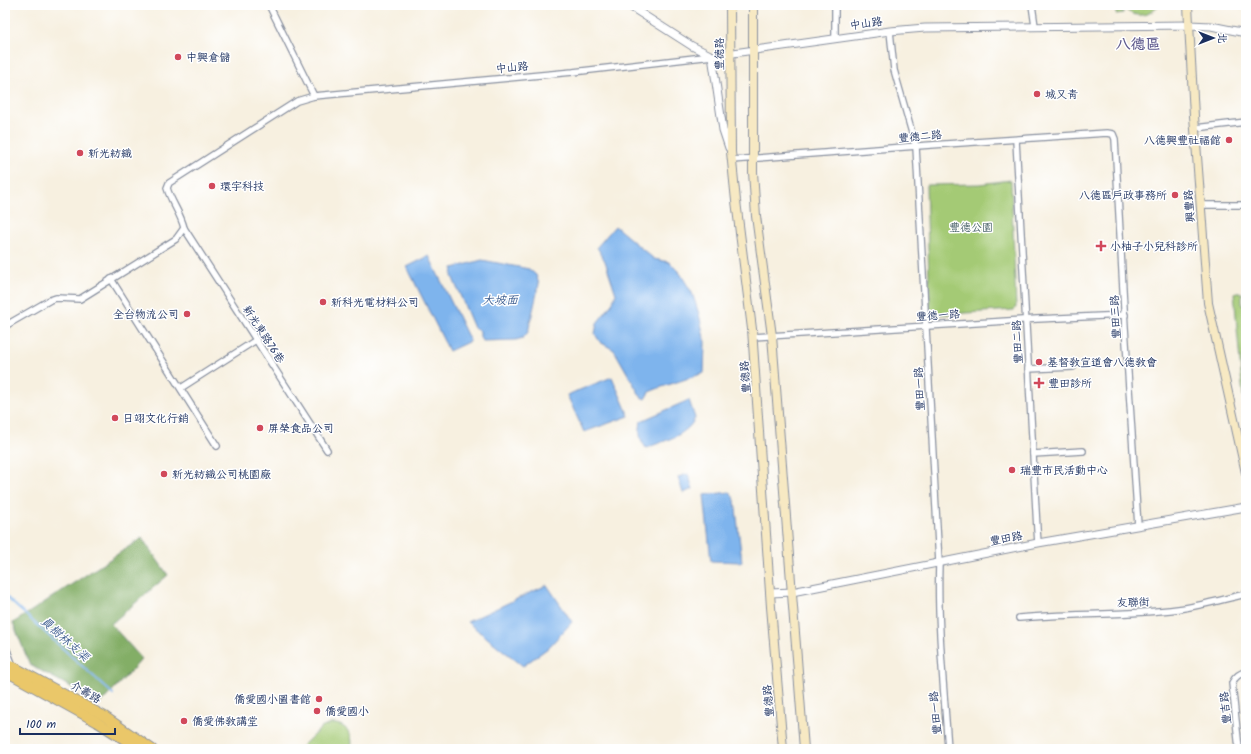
<svg xmlns="http://www.w3.org/2000/svg" width="1251" height="754" font-family="Kalam,'LXGW WenKai TC',sans-serif">
<style>
.green{fill:#a4ca75;stroke:#607c6a}
.forest{fill:#83ae66;stroke:#4f6e62}
.water{fill:#7eb4ed;stroke:#4c72a6}
.lines{fill:none;stroke-linecap:round;stroke-linejoin:round}
.stream{stroke:#7eb4ed;stroke-width:2}
.minor-casing{stroke:#89909f;stroke-width:8}
.tertiary-casing{stroke:#89909f;stroke-width:9}
.secondary-casing{stroke:#89909f;stroke-width:10}
.primary-casing{stroke:#89909f;stroke-width:11}
.minor{stroke:#fff;stroke-width:5.5}
.tertiary{stroke:#fff;stroke-width:7}
.secondary{stroke:#f7e9c3;stroke-width:8}
.primary{stroke:#eac769;stroke-width:9}
.poi-dot{fill:#d1495b;stroke:#fff;stroke-width:1.5}
.labels{text-anchor:middle;stroke-width:3;stroke-linejoin:round;paint-order:stroke}
.street-label{font-size:11px;fill:#1b2f5e;stroke:#fff}
.poi-label{font-size:11px;fill:#1b2f5e;stroke:#fff;text-anchor:start}
.park-label{font-size:11px;fill:#445e65;stroke:#fff}
.water-label{font-size:12px;font-style:italic;fill:#3e5e90;stroke:#fff}
.district-label{font-size:15px;font-weight:bold;fill:#5e5a8d;stroke:#fff}
</style>
<rect width="100%" height="100%" fill="#fff"/>
<filter id="ink" filterUnits="userSpaceOnUse"><feTurbulence type="fractalNoise" baseFrequency=".025" numOctaves="2"/><feDisplacementMap in="SourceGraphic" scale="8" xChannelSelector="R" yChannelSelector="G"/><feConvolveMatrix kernelMatrix="1 2 1 2 8 2 1 2 1" color-interpolation-filters="sRGB"/></filter>
<filter id="wash" filterUnits="userSpaceOnUse"><feTurbulence type="fractalNoise" baseFrequency=".012" numOctaves="4" result="noise"/><feDisplacementMap in="SourceGraphic" scale="16" xChannelSelector="R" yChannelSelector="G"/><feGaussianBlur stdDeviation="0.9" result="paint"/><feColorMatrix in="noise" values="0 0 0 0 0 0 0 0 0 0 0 0 0 0 0 0 0 1.4 0 .05"/><feComposite in="paint" operator="in"/></filter>
<g filter="url(#wash)">
<rect width="100%" height="100%" fill="#f7f0e0"/>
<!-- green -->
<g class="green">
<path d="M1115 5H1159C1150 17 1133 19 1123 7V13L1116 14Z"/>
<path d="M1011 180 1016 307 1014 310 933 315 930 311 926 185 979 184Z"/>
<path d="M1234 293H1242V306L1246 302V397H1243Z"/>
<path d="M330 724C345 722 355 735 351 749H299L321 728Z"/>
</g>
<!-- forest -->
<path class="forest" d="M142 538 168 575 111 624 142 659 101 703 30 665 13 623Z"/>
<!-- water -->
<g class="water">
<path d="M615 226 654 259 669 262 680 273 692 293 699 314 705 342 704 373 659 388 649 392 645 399 641 397 614 350 600 342 595 334 597 323 612 304 616 294 605 261 597 247Z"/>
<path d="M429 256 470 341 449 351 407 267Z"/>
<path d="M482 260 529 269 536 275 539 284 528 332 523 338 516 340 482 341 480 337V331L474 328 452 276 453 268Z"/>
<path d="M612 377 629 416 584 432 567 395Z"/>
<path d="M689 400 695 418C687 436 663 441 646 448 639 438 639 434 641 421Z"/>
<path d="M688 474 693 489 683 493 678 477Z"/>
<path d="M730 492 735 500 742 562 711 561 704 495Z"/>
<path d="M547 585 572 622 548 648 523 666 467 622Z"/>
</g>
<g class="lines">
<!-- stream -->
<path class="stream" d="M5 596 113 694"/>
</g>
</g>
<g filter="url(#ink)">
<g class="lines">
<defs>
<g id="minor">
<path d="M269 5 314 96"/>
<path d="M1032 5 1035 26"/>
<path d="M890 31 894 70 916 147 939 563C937 625 944 687 948 749"/>
<path d="M835 39V5"/>
<path d="M1195 128 1246 122"/>
<path d="M1016 140 1037 529 1038 543"/>
<path d="M731 160 931 145 1107 133 1113 134 1115 139 1125 327 1138 526"/>
<path d="M1200 205H1246"/>
<path d="M184 228 327 450"/>
<path d="M111 279 217 446"/>
<path d="M5 326 50 300 56 298 80 299 176 239 184 228C181 214 171 202 167 188L169 183 297 101 314 96 573 72 712 56"/>
<path d="M753 337 1037 319 1125 315"/>
<path d="M1028 369 1073 367"/>
<path d="M181 388 256 340"/>
<path d="M1033 454 1083 451"/>
<path d="M1019 618C1072 613 1125 616 1178 609 1200 606 1224 599 1246 594"/>
<path d="M5 645 13 666"/>
<path d="M1239 749 1232 683C1235 677 1239 673 1246 672"/>
</g>
<g id="tertiary">
<path d="M628 5 692 46 712 56 890 31 925 28 1189 25 1211 26 1246 33"/>
<path d="M712 56 723 130 729 148"/>
<path d="M771 593 792 592 1038 543 1246 507"/>
</g>
<g id="secondary">
<path d="M730 5 731 152 736 201 752 329 771 607 783 749"/>
<path d="M753 5V172L756 216 772 336 804 749"/>
<path d="M1188 5 1194 116 1208 303 1246 473"/>
</g>
<g id="primary">
<path d="M5 662 104 716 152 749"/>
<path d="M5 671 97 722 139 749"/>
</g>
</defs>
<!-- minor casing -->
<use href="#minor" class="minor-casing"/>
<!-- tertiary casing -->
<use href="#tertiary" class="tertiary-casing"/>
<!-- secondary casing -->
<use href="#secondary" class="secondary-casing"/>
<!-- primary casing -->
<use href="#primary" class="primary-casing"/>
<!-- minor -->
<use href="#minor" class="minor"/>
<!-- tertiary -->
<use href="#tertiary" class="tertiary"/>
<!-- secondary -->
<use href="#secondary" class="secondary"/>
<!-- primary -->
<use href="#primary" class="primary"/>
</g>
</g>
<!-- markers -->
<g class="poi-dot">
<circle cx="178" cy="57" r="4"/>
<circle cx="1037" cy="94" r="4"/>
<circle cx="1229" cy="140" r="4"/>
<circle cx="80" cy="153" r="4"/>
<circle cx="212" cy="186" r="4"/>
<circle cx="1175" cy="195" r="4"/>
<path d="M1099 240h4v4h4v4h-4v4h-4v-4h-4v-4h4z"/>
<circle cx="323" cy="302" r="4"/>
<circle cx="187" cy="314" r="4"/>
<circle cx="1039" cy="362" r="4"/>
<path d="M1037 377h4v4h4v4h-4v4h-4v-4h-4v-4h4z"/>
<circle cx="115" cy="418" r="4"/>
<circle cx="260" cy="428" r="4"/>
<circle cx="1012" cy="470" r="4"/>
<circle cx="164" cy="474" r="4"/>
<circle cx="319" cy="699" r="4"/>
<circle cx="317" cy="711" r="4"/>
<circle cx="184" cy="721" r="4"/>
</g>
<g class="labels">
<!-- street labels -->
<g class="street-label">
<text transform="translate(866 23) rotate(-8)" y="4">中山路</text>
<text transform="translate(719 54) rotate(-90)" y="4">豐德路</text>
<text transform="translate(512 67) rotate(-5)" y="4">中山路</text>
<text transform="translate(920 136) rotate(-5)" y="4">豐德二路</text>
<text transform="translate(1189 206) rotate(-94)" y="4">興豐路</text>
<text transform="translate(938 315) rotate(-4)" y="4">豐德一路</text>
<text transform="translate(1115 317) rotate(-93)" y="4">豐田三路</text>
<text transform="translate(264 334) rotate(57)" y="4">新光東路76巷</text>
<text transform="translate(1017 342) rotate(-93)" y="4">豐田二路</text>
<text transform="translate(745 377) rotate(-94)" y="4">豐德路</text>
<text transform="translate(919 389) rotate(-93)" y="4">豐田一路</text>
<text transform="translate(1006 538) rotate(-11)" y="4">豐田路</text>
<text transform="translate(1133 602) rotate(-2)" y="4">友聯街</text>
<text transform="translate(86 692) rotate(29)" y="4">介壽路</text>
<text transform="translate(768 701) rotate(-95)" y="4">豐德路</text>
<text transform="translate(1225 708) rotate(-96)" y="4">豐吉路</text>
<text transform="translate(935 713) rotate(-95)" y="4">豐田一路</text>
</g>
<!-- poi labels -->
<g class="poi-label">
<text x="186" y="61">中興倉儲</text>
<text x="1045" y="98">城又青</text>
<text x="1221" y="144" text-anchor="end">八德興豐社福館</text>
<text x="88" y="157">新光紡織</text>
<text x="220" y="190">環宇科技</text>
<text x="1167" y="199" text-anchor="end">八德區戶政事務所</text>
<text x="1110" y="250">小柚子小兒科診所</text>
<text x="331" y="306">新科光電材料公司</text>
<text x="179" y="318" text-anchor="end">全台物流公司</text>
<text x="1047" y="366">基督教宣道會八德教會</text>
<text x="1048" y="387">豐田診所</text>
<text x="123" y="422">日翊文化行銷</text>
<text x="268" y="432">屏榮食品公司</text>
<text x="1020" y="474">瑞豐市民活動中心</text>
<text x="172" y="478">新光紡織公司桃園廠</text>
<text x="311" y="703" text-anchor="end">僑愛國小圖書館</text>
<text x="325" y="715">僑愛國小</text>
<text x="192" y="725">僑愛佛教講堂</text>
</g>
<!-- park labels -->
<g class="park-label">
<text x="971" y="231">豐德公園</text>
</g>
<!-- water labels -->
<g class="water-label">
<text x="500" y="304">大坡面</text>
<text transform="translate(65 639) rotate(42)" y="4">員樹林支渠</text>
</g>
<!-- district labels -->
<g class="district-label">
<text x="1138" y="49">八德區</text>
</g>
</g>
<!-- margin -->
<rect width="1251" height="754" fill="none" stroke="#fff" stroke-width="20"/>
<!-- north arrow -->
<g transform="translate(1213 38) rotate(90)" stroke="#ffffff" stroke-width="3" paint-order="stroke">
<path d="M0-3L7 15L0 10L-7 15Z" fill="#1b2f5e"/>
<text y="-6" font-size="11" font-weight="bold" text-anchor="middle" fill="#1b2f5e">北</text>
</g>
<!-- scale -->
<path d="M20 728v6h95v-6" fill="none" stroke="#1b2f5e" stroke-width="2"/>
<text x="26" y="728" font-size="12" fill="#1b2f5e" stroke="#ffffff" stroke-width="3" paint-order="stroke">100 m</text>
</svg>
